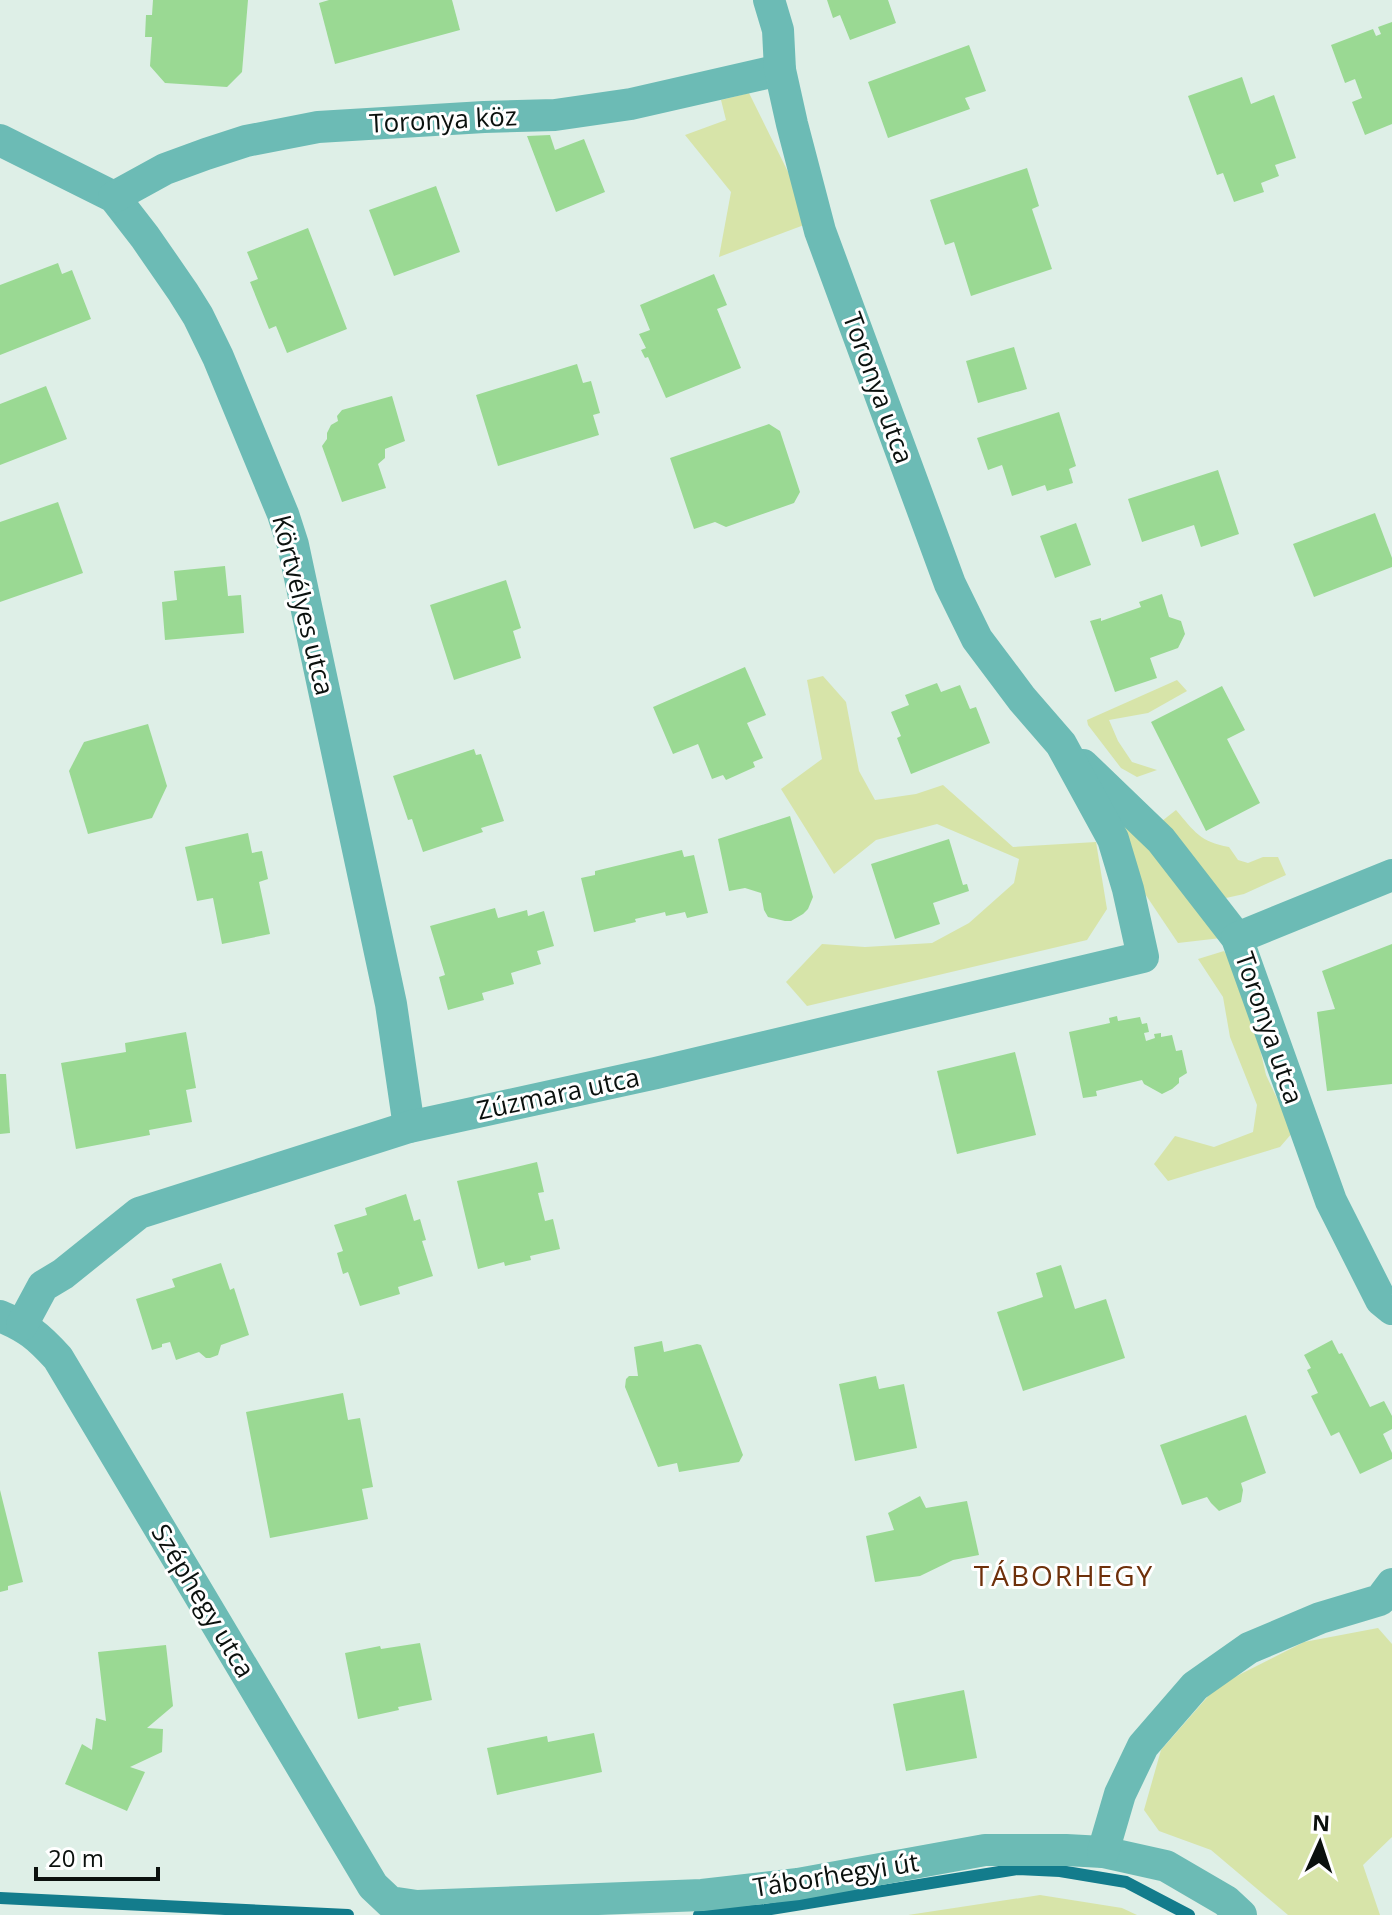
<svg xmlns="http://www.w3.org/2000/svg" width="1392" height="1915" font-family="'Open Sans',sans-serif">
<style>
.green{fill:#d7e4a9}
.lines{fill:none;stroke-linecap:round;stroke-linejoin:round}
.stream{stroke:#137c8c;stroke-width:12}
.building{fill:#9ad993}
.minor{stroke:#6cbbb5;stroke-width:32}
.labels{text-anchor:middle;stroke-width:6;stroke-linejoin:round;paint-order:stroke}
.street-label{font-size:26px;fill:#0b110e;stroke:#fff}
.neighbourhood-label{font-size:28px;letter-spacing:2px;fill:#6e300a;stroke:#fff}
</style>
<rect width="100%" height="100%" fill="#deefe7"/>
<!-- green -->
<g class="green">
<path d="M749 93 791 178 804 225 719 257 731 192 685 135 726 120 721 100Z"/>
<path d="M823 676 846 702 859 771 875 800 916 794 943 785 1013 847 1096 842 1107 909 1087 940 807 1006 786 982 822 944 865 947 932 943 969 923 1014 883 1019 859 937 824 876 840 834 874 781 789 822 759 807 680Z"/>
<path d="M1177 680 1187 691 1148 713 1109 720 1118 741 1132 762 1157 770 1137 777 1121 768 1088 725 1087 720Z"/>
<path d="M1176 810C1194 831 1200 842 1229 847L1238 860 1248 863 1263 857H1278L1286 875 1244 894 1226 898 1204 874 1162 821Z"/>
<path d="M1117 816 1149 838 1221 938 1178 943 1131 873Z"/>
<path d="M1224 951 1245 984 1266 1075 1293 1132 1280 1147 1168 1181 1154 1164 1175 1136 1214 1147 1253 1132 1257 1105 1230 1037 1223 997 1198 959Z"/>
<path d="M1378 1628 1392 1644V1837L1363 1865 1380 1915H1288L1211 1850 1159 1831 1144 1810 1161 1750 1217 1686 1304 1642Z"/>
<path d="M1040 1895 1122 1908 1137 1915H908Z"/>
</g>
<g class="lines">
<!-- stream -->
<g class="stream">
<path d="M0 1898 348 1915"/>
<path d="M699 1915 765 1910 1018 1869 1060 1871 1126 1882 1189 1915"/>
</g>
</g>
<!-- building -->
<g class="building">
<path d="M153 0H248L242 72 227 87 165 83 150 66 152 37H145L146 15H152Z"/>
<path d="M329 0H452L460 30 335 64 319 3Z"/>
<path d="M827 0H888L896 23 850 40 840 15 833 18Z"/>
<path d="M1392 22V124L1365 135 1352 102 1362 98 1355 79 1345 83 1331 45 1373 29 1376 36 1381 34 1378 27Z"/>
<path d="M969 45 986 91 965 98 970 109 888 138 868 82Z"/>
<path d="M1242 77 1251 104 1274 95 1296 158 1275 165 1279 176 1261 183 1264 192 1234 202 1223 173 1217 175 1188 96Z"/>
<path d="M550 135 555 150 584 139 605 192 556 212 527 136Z"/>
<path d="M1027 168 1039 206 1032 209 1052 269 971 296 954 242 945 245 930 200Z"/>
<path d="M436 186 460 252 394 276 369 210Z"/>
<path d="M308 228 347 329 287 353 276 326 269 329 250 282 258 279 247 252Z"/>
<path d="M58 263 62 274 72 270 91 319 0 355V285Z"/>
<path d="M714 274 727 305 717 309 741 368 666 398 648 357 645 358 641 350 646 348 639 334 650 330 640 305Z"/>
<path d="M1014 347 1027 389 978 403 966 361Z"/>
<path d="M577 364 583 383 591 381 600 413 593 415 599 435 498 466 476 395Z"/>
<path d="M46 386 67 439 0 465V404Z"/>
<path d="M392 396 405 441 385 449V458L378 464 386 488 342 502 322 446 327 439V433L331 425 338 421 337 416 342 410Z"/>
<path d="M1059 412 1076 466 1069 469 1073 483 1047 491 1045 485 1012 496 1002 465 988 470 977 438Z"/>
<path d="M769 424 780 431 800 492 794 503 726 527 715 522 694 529 670 458Z"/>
<path d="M1218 470 1239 534 1201 547 1194 525 1142 542 1128 499Z"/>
<path d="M58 502 83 573 0 602V522Z"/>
<path d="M1375 513 1392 558V567L1314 597 1293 544Z"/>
<path d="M1076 523 1091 565 1055 578 1040 536Z"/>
<path d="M225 566 228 596 241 595 244 633 165 640 162 602 177 600 174 571Z"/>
<path d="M506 580 521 628 513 631 521 658 454 680 430 605Z"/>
<path d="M1162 594 1169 617 1181 621 1185 634 1178 648 1150 658 1157 678 1115 692 1090 621 1101 618V621L1141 607 1139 602Z"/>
<path d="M745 667 766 715 747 723 763 758 753 762 755 767 726 780 723 775 712 779 698 744 673 754 653 707Z"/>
<path d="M937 683 941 692 960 685 970 709 976 707 990 743 911 774 897 738 901 736 891 712 909 705 905 695Z"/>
<path d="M1222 686 1245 730 1227 739 1260 803 1206 831 1151 722Z"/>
<path d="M148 724 167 786 152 818 88 834 69 771 84 742Z"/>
<path d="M474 749 476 755 481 754 504 821 481 828 483 832 423 852 412 819 408 820 393 776Z"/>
<path d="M790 816 813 897 808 909 803 914 791 921H785L768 917 764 910 761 893 745 888 729 891 718 839Z"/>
<path d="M248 833 252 853 262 851 268 879 259 882 270 934 222 944 213 898 197 901 185 847Z"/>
<path d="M949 839 963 885 967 884 969 891 933 903 940 924 895 939 871 864Z"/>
<path d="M682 850 684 857 694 855 708 913 687 918 685 912 666 916 665 912 635 919 636 922 594 932 581 878 595 875V871Z"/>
<path d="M495 908 498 918 527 910 528 916 544 911 554 946 537 951 541 964 511 973 514 984 482 993 484 1000 448 1010 439 977 445 975 430 926Z"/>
<path d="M1392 944V1084L1327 1091 1317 1012 1335 1009 1322 971Z"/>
<path d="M1117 1016 1118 1021 1140 1017 1142 1024 1147 1023 1149 1032 1144 1033 1146 1041 1155 1038 1154 1034 1161 1033V1037L1172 1035 1176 1051 1182 1050 1187 1073 1179 1078V1083L1172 1089 1162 1094 1144 1084 1142 1080 1096 1091 1097 1096 1083 1098 1069 1032 1110 1023 1109 1018Z"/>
<path d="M186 1032 196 1088 186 1090 192 1122 149 1130 150 1135 76 1149 61 1063 126 1052 125 1043Z"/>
<path d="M1015 1052 1036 1135 957 1154 937 1071Z"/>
<path d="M0 1074H6L10 1133 0 1134Z"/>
<path d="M537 1162 544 1192 538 1193 545 1221 553 1219 560 1249 530 1256 531 1260 505 1266 504 1262 478 1269 457 1181Z"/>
<path d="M406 1194 414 1221 420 1219 426 1240 422 1241 433 1276 398 1287 400 1294 360 1306 348 1272 343 1274 337 1253 343 1251 334 1225 367 1215 365 1208Z"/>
<path d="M221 1263 230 1290 234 1288 249 1335 221 1345 218 1355 210 1358H206L199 1352 176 1360 170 1342 162 1344V1347L152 1350 136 1299 175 1287 172 1279Z"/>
<path d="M1061 1265 1075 1309 1106 1299 1125 1358 1023 1391 997 1312 1043 1297 1036 1273Z"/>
<path d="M1332 1340 1339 1354 1342 1353 1370 1407 1384 1401 1392 1416V1429L1383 1434 1392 1453V1459L1360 1474 1339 1432 1331 1436 1311 1396 1318 1393 1307 1370 1311 1368 1304 1355Z"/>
<path d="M662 1341 664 1352 697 1344 701 1345 743 1455 739 1462 679 1472 677 1463 658 1467 625 1387 626 1379 629 1376H638L634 1347Z"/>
<path d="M876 1376 879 1389 904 1384 917 1448 855 1461 839 1384Z"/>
<path d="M343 1393 348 1420 360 1418 373 1487 362 1489 368 1519 270 1538 246 1412Z"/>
<path d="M1246 1415 1266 1473 1241 1483 1243 1490 1241 1502 1219 1511 1211 1503 1207 1497 1182 1505 1160 1445Z"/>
<path d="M0 1490 23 1582 8 1586V1590L0 1592Z"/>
<path d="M920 1496 926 1508 967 1501 979 1555 953 1560 920 1576 875 1582 866 1536 894 1530 888 1513Z"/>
<path d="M420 1643 432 1700 398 1707 399 1710 358 1719 345 1653 380 1646 381 1649Z"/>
<path d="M166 1645 173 1706 147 1728 163 1729 162 1752 130 1767 145 1772 127 1811 65 1784 82 1744 92 1750 96 1718 106 1721 98 1652Z"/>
<path d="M964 1690 977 1758 906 1771 893 1704Z"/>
<path d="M594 1733 602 1772 497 1795 487 1748 547 1736 548 1742Z"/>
</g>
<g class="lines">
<!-- minor -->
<g class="minor">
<path d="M0 140 114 197 145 237 183 292 198 316 218 357 283 514 293 545 391 1004 409 1127"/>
<path d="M114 197 165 169 206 154 246 141 318 127 484 117 555 115 631 104 780 70"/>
<path d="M1083 765 1161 840 1237 938 1331 1201 1381 1300 1392 1309"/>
<path d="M1237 938 1392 875"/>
<path d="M0 1316C27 1327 38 1336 58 1358L373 1886 390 1902 417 1906 702 1895 798 1884 985 1850H1066L1103 1852 1166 1866 1226 1901 1241 1915"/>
<path d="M22 1325 43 1286 63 1274 139 1213 409 1127 656 1073 1143 957 1128 889 1113 839 1061 744 1022 699 977 639 950 584 820 231 792 124 780 70 778 30 769 0"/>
<path d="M1103 1852 1120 1794 1143 1746 1195 1686 1249 1648 1320 1618 1380 1600 1392 1584"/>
</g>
</g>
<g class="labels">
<!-- street labels -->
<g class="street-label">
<text transform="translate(443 120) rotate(-3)" y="9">Toronya köz</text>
<text transform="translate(878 388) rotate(70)" y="9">Toronya utca</text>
<text transform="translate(303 605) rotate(76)" y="9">Körtvélyes utca</text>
<text transform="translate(1269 1028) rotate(71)" y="9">Toronya utca</text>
<text transform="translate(558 1094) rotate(-12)" y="9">Zúzmara utca</text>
<text transform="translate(203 1601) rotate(59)" y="9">Széphegy utca</text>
<text transform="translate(836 1875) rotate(-9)" y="9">Táborhegyi út</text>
</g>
<!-- neighbourhood labels -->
<g class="neighbourhood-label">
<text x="1064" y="1586">TÁBORHEGY</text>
</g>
</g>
<!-- north arrow -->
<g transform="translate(1320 1843) rotate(3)" stroke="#ffffff" stroke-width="6" paint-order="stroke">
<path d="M0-6L14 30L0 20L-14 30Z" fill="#0b110e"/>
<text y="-12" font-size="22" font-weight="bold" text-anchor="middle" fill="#0b110e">N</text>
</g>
<!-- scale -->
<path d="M36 1867v12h122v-12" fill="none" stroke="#0b110e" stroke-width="4"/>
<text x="48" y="1867" font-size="24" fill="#0b110e" stroke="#ffffff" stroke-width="6" paint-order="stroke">20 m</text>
</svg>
